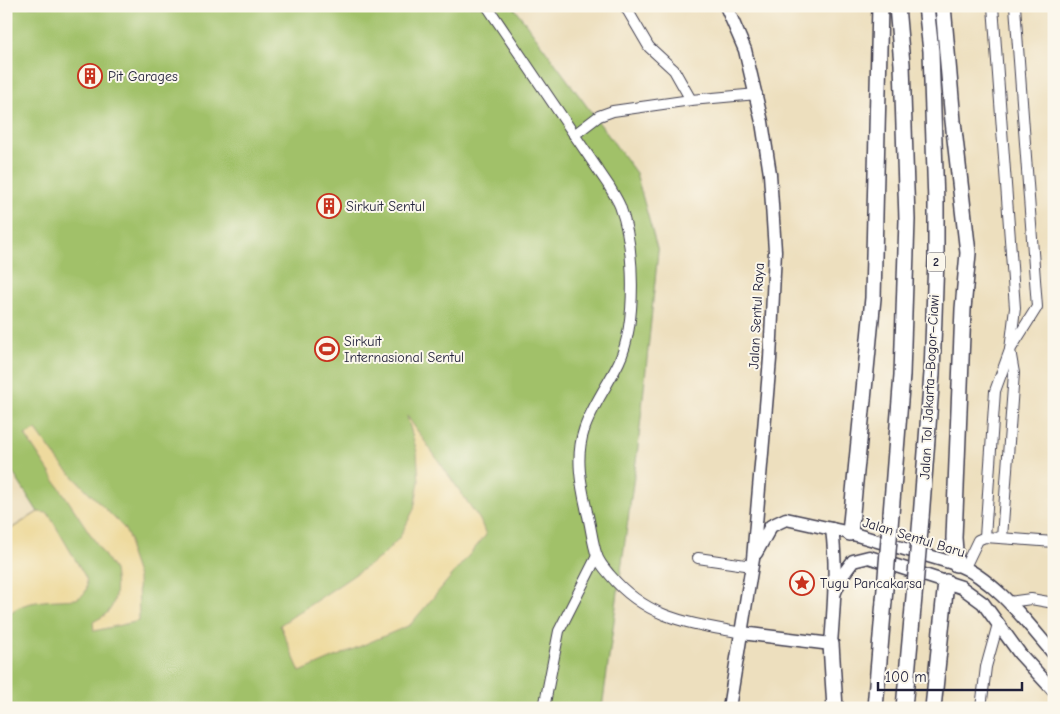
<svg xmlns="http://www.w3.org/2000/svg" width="1060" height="714" font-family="'Comic Neue',sans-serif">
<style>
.green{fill:#a1c169;stroke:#627252}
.sand{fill:#eeda9e;stroke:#887e6c}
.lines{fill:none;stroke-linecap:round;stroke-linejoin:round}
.minor-casing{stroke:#403e4f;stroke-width:12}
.major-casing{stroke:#403e4f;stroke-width:15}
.highway-casing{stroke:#403e4f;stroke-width:18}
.minor{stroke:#fff;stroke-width:10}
.major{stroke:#fff;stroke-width:12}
.highway{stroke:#fff;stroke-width:15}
.highway-bridge-casing{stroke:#403e4f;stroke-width:18;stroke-linecap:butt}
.highway-bridge{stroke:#fff;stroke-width:15}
.labels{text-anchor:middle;stroke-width:4;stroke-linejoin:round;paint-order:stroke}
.shield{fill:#fbf7ec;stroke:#636270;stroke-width:1}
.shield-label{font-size:12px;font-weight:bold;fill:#22223b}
.poi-label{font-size:14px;fill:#22223b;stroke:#fbf7ec;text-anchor:start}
.street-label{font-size:14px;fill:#22223b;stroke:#fbf7ec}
</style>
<rect width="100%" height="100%" fill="#fbf7ec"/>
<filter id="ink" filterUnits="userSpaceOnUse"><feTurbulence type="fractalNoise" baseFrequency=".02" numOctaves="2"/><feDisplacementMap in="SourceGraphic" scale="10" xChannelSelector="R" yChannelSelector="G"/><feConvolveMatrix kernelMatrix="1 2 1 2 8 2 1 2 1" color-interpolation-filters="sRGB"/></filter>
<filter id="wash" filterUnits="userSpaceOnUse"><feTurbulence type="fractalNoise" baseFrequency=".0096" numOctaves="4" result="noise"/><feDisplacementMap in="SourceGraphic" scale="20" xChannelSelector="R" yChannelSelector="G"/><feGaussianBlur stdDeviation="1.12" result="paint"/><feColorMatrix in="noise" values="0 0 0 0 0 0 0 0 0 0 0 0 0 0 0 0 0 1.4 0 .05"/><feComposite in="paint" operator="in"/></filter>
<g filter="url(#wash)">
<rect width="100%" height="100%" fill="#eddfbe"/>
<!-- green -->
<path class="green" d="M6 6H513L636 173 658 252 638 447 602 708H6V532L38 512 6 462Z"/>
<!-- sand -->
<g class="sand">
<path d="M407 416 480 520 486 535 410 625 300 672 280 625 381 557 400 537 414 509 419 482 417 452Z"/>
<path d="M36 430 61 464 124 528 130 540V554L138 577 139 621 94 631 93 622C98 619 103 617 107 613 118 602 116 584 114 570L25 435Z"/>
<path d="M38 512 48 513 86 578C88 589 87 594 76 599 54 601 22 598 6 617V532Z"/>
</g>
</g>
<g filter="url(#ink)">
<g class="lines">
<defs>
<g id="minor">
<path d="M487 6 609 186C613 193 617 199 620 206 635 246 637 323 619 362 608 385 592 406 584 430 575 457 581 485 587 512 591 526 592 542 597 556 600 564 605 569 610 575 647 619 689 623 742 633"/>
<path d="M625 6 649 47 674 70 691 100"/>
<path d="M993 6 1015 308 1010 350 1014 373 1002 538"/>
<path d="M574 135 599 116 613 111 691 100 757 94"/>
<path d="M985 537 995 391 1010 350 1037 307 1015 6"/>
<path d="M698 558 752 566"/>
<path d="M965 567 978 540 985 537 1054 542"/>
<path d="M1009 602 1031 599 1054 603"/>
<path d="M544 708 559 631 597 556"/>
<path d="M981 708 986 667 998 624"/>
</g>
<g id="major">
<path d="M726 6 745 50 762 122 770 174 775 251 770 359 753 559 729 708"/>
<path d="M756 553 771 526 786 519 850 533 956 564C995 579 1027 623 1054 654"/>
<path d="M835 592 842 576 853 561 869 557 961 587 983 603 1020 654 1054 691"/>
<path d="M742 633 831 644C834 606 837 568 832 529"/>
</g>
<g id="highway">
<path d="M943 6 953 121 968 253 963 309 954 538 956 564"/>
<path d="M891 514 902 375 907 220 902 64 897 6"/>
<path d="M921 518 932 373 936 258V203L931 51 926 6"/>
<path d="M850 533 873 298 880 6"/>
<path d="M831 644 835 708"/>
<path d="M875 708 884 601"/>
<path d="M904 708 913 608"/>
<path d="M933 708 946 582"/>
</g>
</defs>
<!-- minor casing -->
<use href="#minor" class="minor-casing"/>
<!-- major casing -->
<use href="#major" class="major-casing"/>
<!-- highway casing -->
<use href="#highway" class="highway-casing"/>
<!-- minor -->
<use href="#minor" class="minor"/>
<!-- major -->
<use href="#major" class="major"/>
<!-- highway -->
<use href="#highway" class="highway"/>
<defs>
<g id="highway-bridge">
<path d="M884 601 891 514"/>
<path d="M913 608 921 518"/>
</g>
</defs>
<!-- highway-bridge casing -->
<use href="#highway-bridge" class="highway-bridge-casing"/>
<!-- highway-bridge -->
<use href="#highway-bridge" class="highway-bridge"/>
</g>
</g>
<!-- icons -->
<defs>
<symbol id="building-ring" viewBox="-11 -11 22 22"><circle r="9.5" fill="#fbf7ec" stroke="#c8321e" stroke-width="1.5"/><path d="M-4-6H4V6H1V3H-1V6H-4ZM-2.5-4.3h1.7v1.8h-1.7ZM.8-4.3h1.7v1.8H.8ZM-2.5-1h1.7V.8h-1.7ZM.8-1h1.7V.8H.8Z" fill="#c8321e"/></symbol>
<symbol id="stadium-ring" viewBox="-11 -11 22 22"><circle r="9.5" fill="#fbf7ec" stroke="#c8321e" stroke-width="1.5"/><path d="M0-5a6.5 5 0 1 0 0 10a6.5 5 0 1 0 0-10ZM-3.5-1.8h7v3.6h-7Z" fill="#c8321e"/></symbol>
<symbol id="sight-ring" viewBox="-11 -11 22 22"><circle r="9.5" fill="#fbf7ec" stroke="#c8321e" stroke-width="1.5"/><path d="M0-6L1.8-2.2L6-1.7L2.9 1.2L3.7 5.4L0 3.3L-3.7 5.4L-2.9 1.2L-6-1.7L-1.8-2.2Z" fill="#c8321e"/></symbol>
</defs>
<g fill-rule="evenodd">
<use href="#building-ring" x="76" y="62" width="28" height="28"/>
<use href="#building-ring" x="315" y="192" width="28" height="28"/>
<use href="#stadium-ring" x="313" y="335" width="28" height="28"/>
<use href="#sight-ring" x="788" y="569" width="28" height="28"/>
</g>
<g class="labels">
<!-- shield labels -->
<rect class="shield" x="927" y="252.5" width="18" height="19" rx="4"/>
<g class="shield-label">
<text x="936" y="266">2</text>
</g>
<!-- poi labels -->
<g class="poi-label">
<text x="108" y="81">Pit Garages</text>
<text x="346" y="211">Sirkuit Sentul</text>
<text x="344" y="346">Sirkuit<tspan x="344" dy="16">Internasional Sentul</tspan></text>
<text x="820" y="588">Tugu Pancakarsa</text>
</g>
<!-- street labels -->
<g class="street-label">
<text transform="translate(756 316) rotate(-87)" y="5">Jalan Sentul Raya</text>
<text transform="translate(929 387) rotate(-87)" y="5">Jalan Tol Jakarta–Bogor–Ciawi</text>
<text transform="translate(914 537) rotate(17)" y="5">Jalan Sentul Baru</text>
</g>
</g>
<!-- margin -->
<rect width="1060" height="714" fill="none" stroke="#fbf7ec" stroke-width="25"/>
<!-- scale -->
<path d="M878 682v8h144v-8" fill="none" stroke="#22223b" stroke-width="2.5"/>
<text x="885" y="682" font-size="15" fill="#22223b" stroke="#fbf7ec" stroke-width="4" paint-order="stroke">100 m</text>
</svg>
